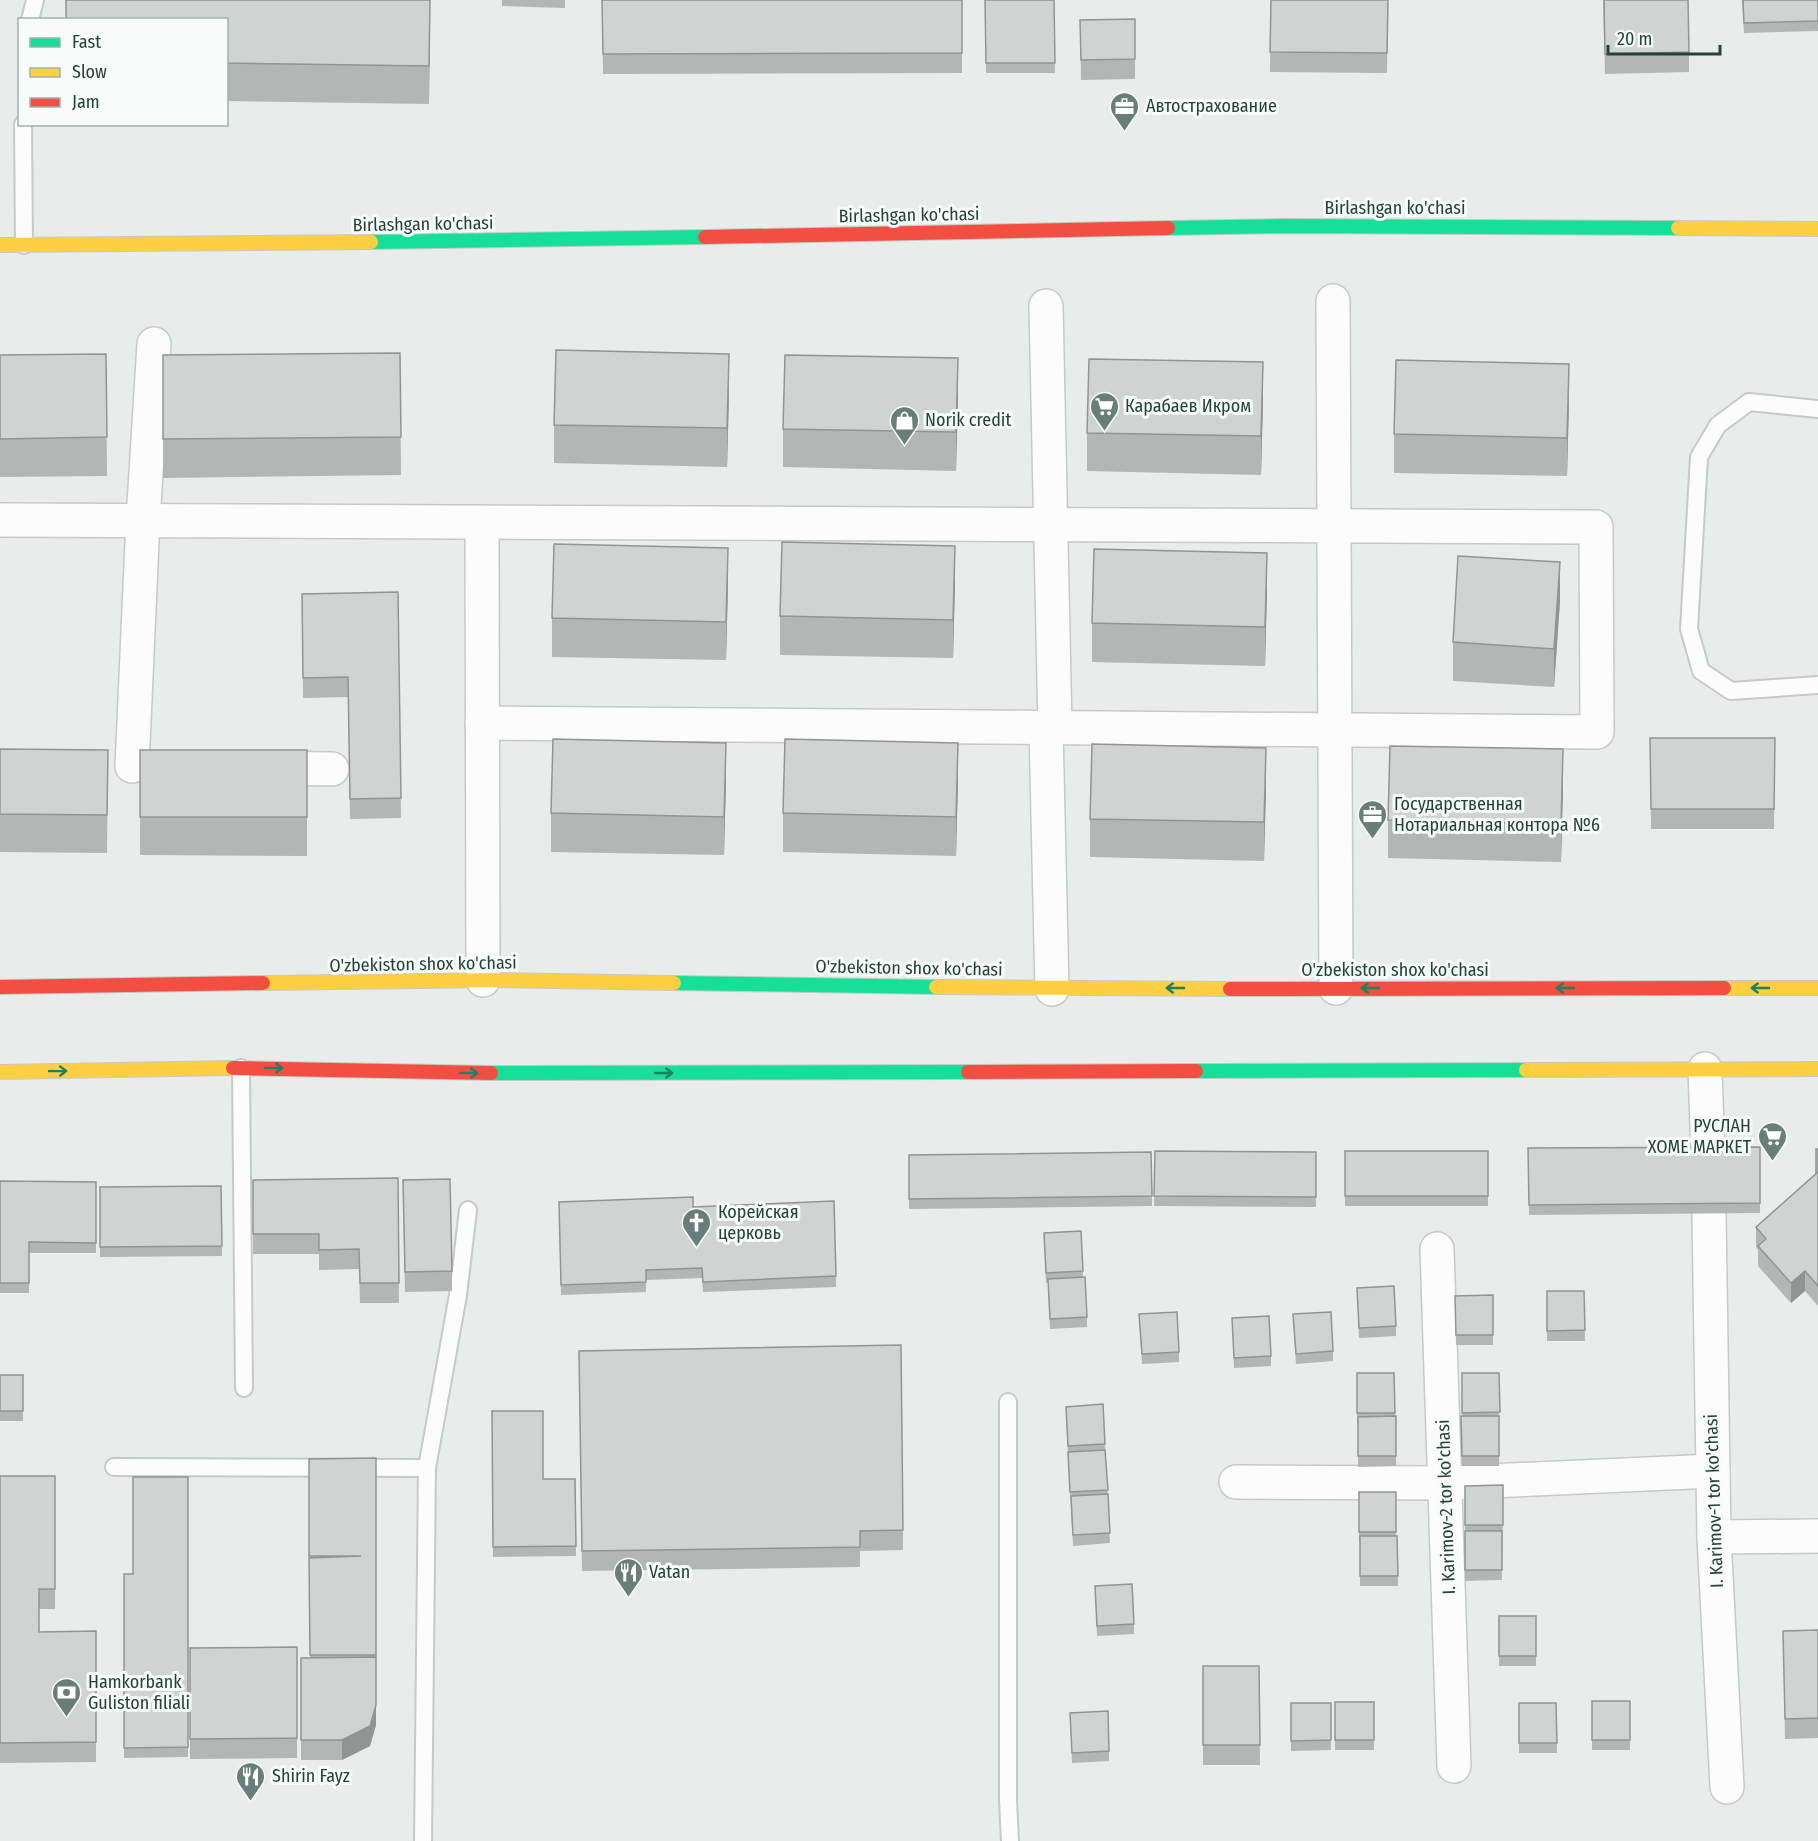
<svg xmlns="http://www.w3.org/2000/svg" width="1818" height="1841" font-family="'Fira Sans Condensed',sans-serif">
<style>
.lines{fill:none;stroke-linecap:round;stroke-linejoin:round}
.lane-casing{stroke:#c5cac8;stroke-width:20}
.street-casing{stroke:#c5cac8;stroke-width:36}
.fast-casing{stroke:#c3cbc8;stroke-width:16}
.slow-casing{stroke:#c3cbc8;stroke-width:16}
.jam-casing{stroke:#c3cbc8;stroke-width:16}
.lane{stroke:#fcfcfc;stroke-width:16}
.street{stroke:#fcfcfc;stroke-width:33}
.fast{stroke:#16e098;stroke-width:14}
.slow{stroke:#ffcf43;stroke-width:14}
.jam{stroke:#f24e42;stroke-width:14}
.wall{fill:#b2b6b5}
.shaded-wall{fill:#919493}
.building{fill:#cfd4d2;stroke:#919493;stroke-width:1.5}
.oneway{stroke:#1e8160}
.labels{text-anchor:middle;stroke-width:6;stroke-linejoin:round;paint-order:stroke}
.poi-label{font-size:18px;fill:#24423a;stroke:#f7fbf9;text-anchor:start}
.street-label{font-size:18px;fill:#24423a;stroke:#f7fbf9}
</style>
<rect width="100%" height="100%" fill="#e8edeb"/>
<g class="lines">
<defs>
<g id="lane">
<path d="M30 20 35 0"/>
<path d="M23 124 24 245"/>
<path d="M1818 409 1749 402 1718 425 1699 457 1689 629 1701 671 1731 691 1818 685"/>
<path d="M241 1068 244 1388"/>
<path d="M1008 1402V1800L1010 1841"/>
<path d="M114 1467 427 1468"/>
<path d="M423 1841 427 1468 458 1295 468 1210"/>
</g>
<g id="street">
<path d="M1333 301 1336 988"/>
<path d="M1046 306 1055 728"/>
<path d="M0 520 1596 527 1597 732 482 723"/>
<path d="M482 523 483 980"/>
<path d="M1046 728 1052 989"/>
<path d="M132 766 143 520 154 344"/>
<path d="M263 768 332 769"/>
<path d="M1705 1069 1708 1156"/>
<path d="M1709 1215 1714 1537 1727 1787"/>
<path d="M1437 1249 1454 1766"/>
<path d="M1236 1482 1445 1483 1713 1471"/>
<path d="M1714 1537 1818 1536"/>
</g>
<g id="fast">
<path d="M1168 228 1283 226 1678 228"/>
<path d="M371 242 705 237"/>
<path d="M674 983 936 987"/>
<path d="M1196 1071 1526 1070"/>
<path d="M491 1073 968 1072"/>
</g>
<g id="slow">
<path d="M1678 228 1818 229"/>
<path d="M0 245 371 242"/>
<path d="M263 983 498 980 674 983"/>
<path d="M936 987 1230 989"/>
<path d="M1724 988H1818"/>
<path d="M1526 1070 1818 1069"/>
<path d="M0 1072 233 1068"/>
</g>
<g id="jam">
<path d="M705 237 1168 228"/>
<path d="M0 987 263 983"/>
<path d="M1230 989 1724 988"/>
<path d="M233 1068 491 1073"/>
<path d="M968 1072 1196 1071"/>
</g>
</defs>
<!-- lane casing -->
<use href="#lane" class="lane-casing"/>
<!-- street casing -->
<use href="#street" class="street-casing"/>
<!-- fast casing -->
<use href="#fast" class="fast-casing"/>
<!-- slow casing -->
<use href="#slow" class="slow-casing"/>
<!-- jam casing -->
<use href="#jam" class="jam-casing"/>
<!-- lane -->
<use href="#lane" class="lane"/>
<!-- street -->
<use href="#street" class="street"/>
<!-- fast -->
<use href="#fast" class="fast"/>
<!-- slow -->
<use href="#slow" class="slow"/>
<!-- jam -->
<use href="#jam" class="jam"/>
</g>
<!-- wall -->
<g class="wall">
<path d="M430 0 429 104 226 101V20Z"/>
<path d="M502 0H565V8L502 6Z"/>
<path d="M602 0H962V73L603 74Z"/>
<path d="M985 0H1054L1055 73H986Z"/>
<path d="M1271 0H1388L1387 73 1270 72Z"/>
<path d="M1603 0 1689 52V72L1605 74Z"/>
<path d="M1742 0H1818V31L1744 33Z"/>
<path d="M1135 19V79L1081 80 1080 20Z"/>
<path d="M400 353 401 475 163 478V355Z"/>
<path d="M106 354 107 476 0 477V355Z"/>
<path d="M729 393 727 467 554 463V425Z"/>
<path d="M958 397 956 471 783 467V429Z"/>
<path d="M1263 401 1261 475 1087 471V433Z"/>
<path d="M1569 402 1567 476 1394 473V434Z"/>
<path d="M955 584 953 658 780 655V616Z"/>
<path d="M728 586 726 660 552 657V618Z"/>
<path d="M1267 591 1265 666 1092 662V623Z"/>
<path d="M398 592 401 818 350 819 348 697 303 698 302 594Z"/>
<path d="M1560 601 1554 687 1453 681V642Z"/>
<path d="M1650 738H1775L1774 829H1651Z"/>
<path d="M0 749 108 750 107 853 0 852Z"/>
<path d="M140 750H307V856L140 855Z"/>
<path d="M726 781 724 855 551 852V813Z"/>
<path d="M958 781 956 856 783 852V813Z"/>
<path d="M1266 787 1264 861 1090 857V819Z"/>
<path d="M1563 788 1561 862 1388 858V820Z"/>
<path d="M1760 1147V1213L1529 1215 1528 1148Z"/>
<path d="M1818 1149V1306L1805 1291 1791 1303 1758 1266V1250L1756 1247V1227L1815 1174Z"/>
<path d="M1155 1151 1316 1152V1207L1154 1206Z"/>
<rect x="1345" y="1151" width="143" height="55"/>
<path d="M909 1155 1152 1196V1206L909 1209Z"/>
<path d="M398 1178 399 1303H360L359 1269 319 1270V1254H253V1180Z"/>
<path d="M0 1181 96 1182V1253H29V1293H0Z"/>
<path d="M221 1186 222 1256 100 1257V1187Z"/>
<path d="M403 1200 452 1271V1291L405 1292Z"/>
<path d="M693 1207 836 1276V1287L703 1292 702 1278 646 1280V1292L561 1295 559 1212Z"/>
<path d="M1081 1231 1083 1277 1087 1317V1327L1050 1329 1048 1283H1046L1044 1233Z"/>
<path d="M1357 1288 1396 1326V1336L1359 1338Z"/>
<path d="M1547 1291H1584L1585 1341H1547Z"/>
<path d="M1493 1295V1345H1456L1455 1296Z"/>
<path d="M1139 1314 1179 1352V1362L1142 1364Z"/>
<path d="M1293 1314 1333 1351V1361L1296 1364Z"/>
<path d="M1232 1318 1271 1356V1366L1234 1368Z"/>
<path d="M901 1345 903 1550 860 1551V1567L582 1571 579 1351Z"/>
<path d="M1357 1373H1394L1395 1416H1396V1466L1358 1467V1423H1357Z"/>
<rect x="1462" y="1373" width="37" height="93"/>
<rect x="0" y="1375" width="23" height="46"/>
<path d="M1103 1404 1110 1543 1073 1546 1066 1417Z"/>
<path d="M492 1411 543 1479H575L576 1556 493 1557Z"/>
<path d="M376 1458V1725L370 1746 342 1760H301V1658H310L309 1459Z"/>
<path d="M0 1476H55V1609H39V1632L96 1631V1762L0 1763Z"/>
<path d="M188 1477V1757L124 1758V1574H133Z"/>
<path d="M1503 1485 1502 1580 1465 1581V1486Z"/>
<path d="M1359 1492H1396V1536H1397L1398 1586H1360V1542H1359Z"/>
<path d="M1095 1586 1134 1624V1634L1097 1636Z"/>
<rect x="1499" y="1616" width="37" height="50"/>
<path d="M1818 1630V1738L1785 1739 1783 1631Z"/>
<path d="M297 1647V1758L190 1759V1648Z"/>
<path d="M1203 1666H1259L1260 1765H1203Z"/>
<rect x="1592" y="1701" width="38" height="49"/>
<rect x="1335" y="1702" width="39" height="48"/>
<path d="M1291 1703H1331V1750L1291 1751Z"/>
<path d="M1519 1703H1556L1557 1753H1519Z"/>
<path d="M1070 1713 1109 1751V1761L1072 1763Z"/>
</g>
<!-- shaded-wall -->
<g class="shaded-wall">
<path d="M430 0V17L429 104V66Z"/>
<path d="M729 354V393L727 467V428Z"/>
<path d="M958 358V397L956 471V432Z"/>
<path d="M1263 362V401L1261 475V436Z"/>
<path d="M1569 364V402L1567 476V438Z"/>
<path d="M955 546V584L953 658V620Z"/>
<path d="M728 548V586L726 660V622Z"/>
<path d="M1267 553V591L1265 666V627Z"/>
<path d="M1560 562V601L1554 687V649Z"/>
<path d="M726 743V781L724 855V817Z"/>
<path d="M958 743V781L956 856V817Z"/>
<path d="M1266 748V787L1264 861V822Z"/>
<path d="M1563 749V788L1561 862V824Z"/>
<path d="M1805 1271V1291L1791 1303V1283Z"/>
<path d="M376 1705V1725L370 1746 342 1760V1740Z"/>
</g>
<!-- building -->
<g class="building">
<path d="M66 0H430L429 66 226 63V20H66Z"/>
<path d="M602 0H962V53L603 54Z"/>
<path d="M985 0H1054L1055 63H986Z"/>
<path d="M1271 0H1388L1387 53 1270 52Z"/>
<path d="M1604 0H1688L1689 52 1605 54Z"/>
<path d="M1743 0H1818V21L1744 23Z"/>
<path d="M1135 19V59L1081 60 1080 20Z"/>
<path d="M556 350 729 354 727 428 554 425Z"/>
<path d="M400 353 401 437 163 439V355Z"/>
<path d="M106 354 107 437 0 439V355Z"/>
<path d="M785 355 958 358 956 432 783 429Z"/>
<path d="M1089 359 1263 362 1261 436 1087 433Z"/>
<path d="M1396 360 1569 364 1567 438 1394 434Z"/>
<path d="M782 542 955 546 953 620 780 616Z"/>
<path d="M554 544 728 548 726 622 552 618Z"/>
<path d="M1094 549 1267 553 1265 627 1092 623Z"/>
<path d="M1458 556 1560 562 1554 649 1453 642Z"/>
<path d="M398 592 401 798 350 799 348 677 303 678 302 594Z"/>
<path d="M1650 738H1775L1774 809H1651Z"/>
<path d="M553 739 726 743 724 817 551 813Z"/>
<path d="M785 739 958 743 956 817 783 813Z"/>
<path d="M1092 744 1266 748 1264 822 1090 819Z"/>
<path d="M1390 746 1563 749 1561 824 1388 820Z"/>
<path d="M0 749 108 750 107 815 0 814Z"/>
<rect x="140" y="750" width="167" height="67"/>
<path d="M1760 1147V1203L1529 1205 1528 1148Z"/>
<path d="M1816 1149H1818V1172L1816 1174Z"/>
<path d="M1155 1151 1316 1152V1197L1154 1196Z"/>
<rect x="1345" y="1151" width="143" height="45"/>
<path d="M1151 1152 1152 1196 909 1199V1155Z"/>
<path d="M1818 1172V1286L1805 1271 1791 1283 1758 1246 1766 1239 1756 1227Z"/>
<path d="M398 1178 399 1283H360L359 1249 319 1250V1234H253V1180Z"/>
<path d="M450 1179 452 1271 405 1272 403 1180Z"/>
<path d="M0 1181 96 1182V1243L29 1242V1283H0Z"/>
<path d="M221 1186 222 1246 100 1247V1187Z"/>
<path d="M693 1197V1207L834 1201 836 1276 703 1282 702 1268 646 1270V1282L561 1285 559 1202Z"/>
<path d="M1081 1231 1083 1271 1046 1273 1044 1233Z"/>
<path d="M1085 1277 1087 1317 1050 1319 1048 1279Z"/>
<path d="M1394 1286 1396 1326 1359 1328 1357 1288Z"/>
<path d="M1547 1291H1584L1585 1330 1547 1331Z"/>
<path d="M1493 1295V1335H1456L1455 1296Z"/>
<path d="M1177 1312 1179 1352 1142 1354 1139 1314Z"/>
<path d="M1331 1312 1333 1351 1296 1354 1293 1314Z"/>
<path d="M1269 1316 1271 1356 1234 1358 1232 1318Z"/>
<path d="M901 1345 903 1530 860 1531V1547L582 1551 579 1351Z"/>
<path d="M1357 1373H1394L1395 1413H1357Z"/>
<path d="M1462 1373H1499L1500 1412 1462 1413Z"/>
<rect x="0" y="1375" width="23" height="36"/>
<path d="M1103 1404 1105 1444 1068 1446 1066 1407Z"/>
<path d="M492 1411H543V1479H575L576 1546 493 1547Z"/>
<path d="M1396 1416V1456H1358V1417Z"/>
<path d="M1461 1416H1499V1456H1462Z"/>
<path d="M1105 1450 1108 1490 1070 1492 1068 1452Z"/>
<path d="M376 1458V1655H310L309 1558 361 1556H309V1459Z"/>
<path d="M0 1476H55V1589H39V1632L96 1631V1742L0 1743Z"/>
<path d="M133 1477H188V1747L124 1748V1574H133Z"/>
<path d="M1503 1485V1525H1465V1486Z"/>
<rect x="1359" y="1492" width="37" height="40"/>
<path d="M1108 1494 1110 1533 1073 1535 1071 1496Z"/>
<rect x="1465" y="1531" width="37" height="39"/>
<path d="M1360 1536H1397L1398 1576H1360Z"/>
<path d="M1132 1584 1134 1624 1097 1626 1095 1586Z"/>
<rect x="1499" y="1616" width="37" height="40"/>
<path d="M1818 1630V1718L1785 1719 1783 1631Z"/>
<path d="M297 1647V1738L190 1739V1648Z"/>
<path d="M376 1657V1705L370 1726 342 1740H301V1658Z"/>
<path d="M1203 1666H1259L1260 1745H1203Z"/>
<rect x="1592" y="1701" width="38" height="39"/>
<rect x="1335" y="1702" width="39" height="38"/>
<path d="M1291 1703H1331V1740L1291 1741Z"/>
<path d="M1519 1703H1556L1557 1743H1519Z"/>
<path d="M1108 1711 1109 1751 1072 1753 1070 1713Z"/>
</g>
<!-- one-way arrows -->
<defs><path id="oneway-shaft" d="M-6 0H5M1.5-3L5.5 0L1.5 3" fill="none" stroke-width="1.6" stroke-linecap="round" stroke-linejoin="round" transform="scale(1.5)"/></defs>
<g class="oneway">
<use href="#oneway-shaft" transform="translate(1175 988) rotate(180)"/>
<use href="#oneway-shaft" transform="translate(1370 988) rotate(-180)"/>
<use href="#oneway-shaft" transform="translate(1565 988) rotate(-180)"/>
<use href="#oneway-shaft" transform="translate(1760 988) rotate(-180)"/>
<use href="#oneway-shaft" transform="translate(274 1068) rotate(1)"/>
<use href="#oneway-shaft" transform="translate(58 1071) rotate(-1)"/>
<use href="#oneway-shaft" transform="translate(469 1073) rotate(1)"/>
<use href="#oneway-shaft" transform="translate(664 1073)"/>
</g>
<!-- icons -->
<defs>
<symbol id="office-pin" viewBox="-11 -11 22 30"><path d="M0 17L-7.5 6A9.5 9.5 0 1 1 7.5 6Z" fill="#697e78" stroke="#f7fbf9"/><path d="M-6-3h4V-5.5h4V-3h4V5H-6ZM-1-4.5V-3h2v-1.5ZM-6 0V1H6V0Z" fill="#fff"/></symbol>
<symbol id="supermarket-pin" viewBox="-11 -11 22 30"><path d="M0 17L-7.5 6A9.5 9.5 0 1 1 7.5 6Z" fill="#697e78" stroke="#f7fbf9"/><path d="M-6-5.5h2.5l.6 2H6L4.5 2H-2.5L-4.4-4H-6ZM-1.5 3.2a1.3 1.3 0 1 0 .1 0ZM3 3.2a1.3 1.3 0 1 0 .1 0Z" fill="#fff"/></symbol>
<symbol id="shop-pin" viewBox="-11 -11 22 30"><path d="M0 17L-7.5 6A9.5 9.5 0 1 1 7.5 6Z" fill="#697e78" stroke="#f7fbf9"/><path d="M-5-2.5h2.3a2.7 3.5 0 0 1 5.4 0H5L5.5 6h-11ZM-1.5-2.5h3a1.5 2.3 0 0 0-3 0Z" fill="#fff"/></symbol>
<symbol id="church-pin" viewBox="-11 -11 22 30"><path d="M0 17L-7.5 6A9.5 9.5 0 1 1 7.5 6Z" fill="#697e78" stroke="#f7fbf9"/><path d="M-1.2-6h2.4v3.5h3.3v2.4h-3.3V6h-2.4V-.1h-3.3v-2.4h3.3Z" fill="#fff"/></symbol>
<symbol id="restaurant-pin" viewBox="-11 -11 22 30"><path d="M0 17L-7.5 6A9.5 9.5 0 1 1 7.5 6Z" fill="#697e78" stroke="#f7fbf9"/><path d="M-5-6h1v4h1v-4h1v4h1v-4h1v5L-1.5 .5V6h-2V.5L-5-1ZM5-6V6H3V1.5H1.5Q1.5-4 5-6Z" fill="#fff"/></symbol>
<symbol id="bank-pin" viewBox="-11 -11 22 30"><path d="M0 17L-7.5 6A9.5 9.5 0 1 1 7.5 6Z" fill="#697e78" stroke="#f7fbf9"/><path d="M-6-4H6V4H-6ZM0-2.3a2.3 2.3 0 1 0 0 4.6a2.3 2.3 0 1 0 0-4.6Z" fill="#fff"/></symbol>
</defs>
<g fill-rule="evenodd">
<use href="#office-pin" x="1108" y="90" width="33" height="45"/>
<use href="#supermarket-pin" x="1088" y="390" width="33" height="45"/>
<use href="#shop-pin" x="888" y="404" width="33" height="45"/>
<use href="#office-pin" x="1356" y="798" width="33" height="45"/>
<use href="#supermarket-pin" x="1756" y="1120" width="33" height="45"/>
<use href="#church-pin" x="680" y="1206" width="33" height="45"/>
<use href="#restaurant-pin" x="612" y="1556" width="33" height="45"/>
<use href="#bank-pin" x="50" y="1676" width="33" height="45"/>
<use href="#restaurant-pin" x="234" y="1760" width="33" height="45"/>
</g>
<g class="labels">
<!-- poi labels -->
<g class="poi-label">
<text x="1146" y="112">Автострахование</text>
<text x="1125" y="412">Карабаев Икром</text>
<text x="925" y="426">Norik credit</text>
<text x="1394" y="810">Государственная<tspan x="1394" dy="21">Нотариальная контора №6</tspan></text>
<text x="1751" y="1132" text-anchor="end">РУСЛАН<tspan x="1751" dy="21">ХОМЕ МАРКЕТ</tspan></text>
<text x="718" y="1218">Корейская<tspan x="718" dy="21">церковь</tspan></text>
<text x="649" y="1578">Vatan</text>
<text x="88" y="1688">Hamkorbank<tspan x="88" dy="21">Guliston filiali</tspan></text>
<text x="272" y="1782">Shirin Fayz</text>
</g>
<!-- street labels -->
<g class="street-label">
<text x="1395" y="214">Birlashgan ko'chasi</text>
<text transform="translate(909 215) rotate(-1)" y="6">Birlashgan ko'chasi</text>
<text transform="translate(423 224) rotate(-1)" y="6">Birlashgan ko'chasi</text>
<text transform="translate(423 964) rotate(-1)" y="6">O'zbekiston shox ko'chasi</text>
<text transform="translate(909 968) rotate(1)" y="6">O'zbekiston shox ko'chasi</text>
<text x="1395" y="976">O'zbekiston shox ko'chasi</text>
<text transform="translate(1714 1501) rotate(-92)" y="6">I. Karimov-1 tor ko'chasi</text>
<text transform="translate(1446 1507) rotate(-92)" y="6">I. Karimov-2 tor ko'chasi</text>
</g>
</g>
<!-- legend -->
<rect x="18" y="18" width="210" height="108" fill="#f7fbf9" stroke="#a3b1ad" stroke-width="1.5"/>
<rect x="30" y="38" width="30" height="9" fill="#16e098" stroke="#a3b1ad" stroke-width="1.5"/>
<text x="72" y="48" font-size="18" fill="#24423a">Fast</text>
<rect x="30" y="68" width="30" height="9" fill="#ffcf43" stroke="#a3b1ad" stroke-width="1.5"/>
<text x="72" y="78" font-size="18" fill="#24423a">Slow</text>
<rect x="30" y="98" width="30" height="9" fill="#f24e42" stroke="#a3b1ad" stroke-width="1.5"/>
<text x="72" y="108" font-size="18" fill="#24423a">Jam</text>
<!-- scale -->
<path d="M1608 45v9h112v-9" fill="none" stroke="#24423a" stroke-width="3"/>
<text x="1617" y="45" font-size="18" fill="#24423a" stroke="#f7fbf9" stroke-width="4.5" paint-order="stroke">20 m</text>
</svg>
